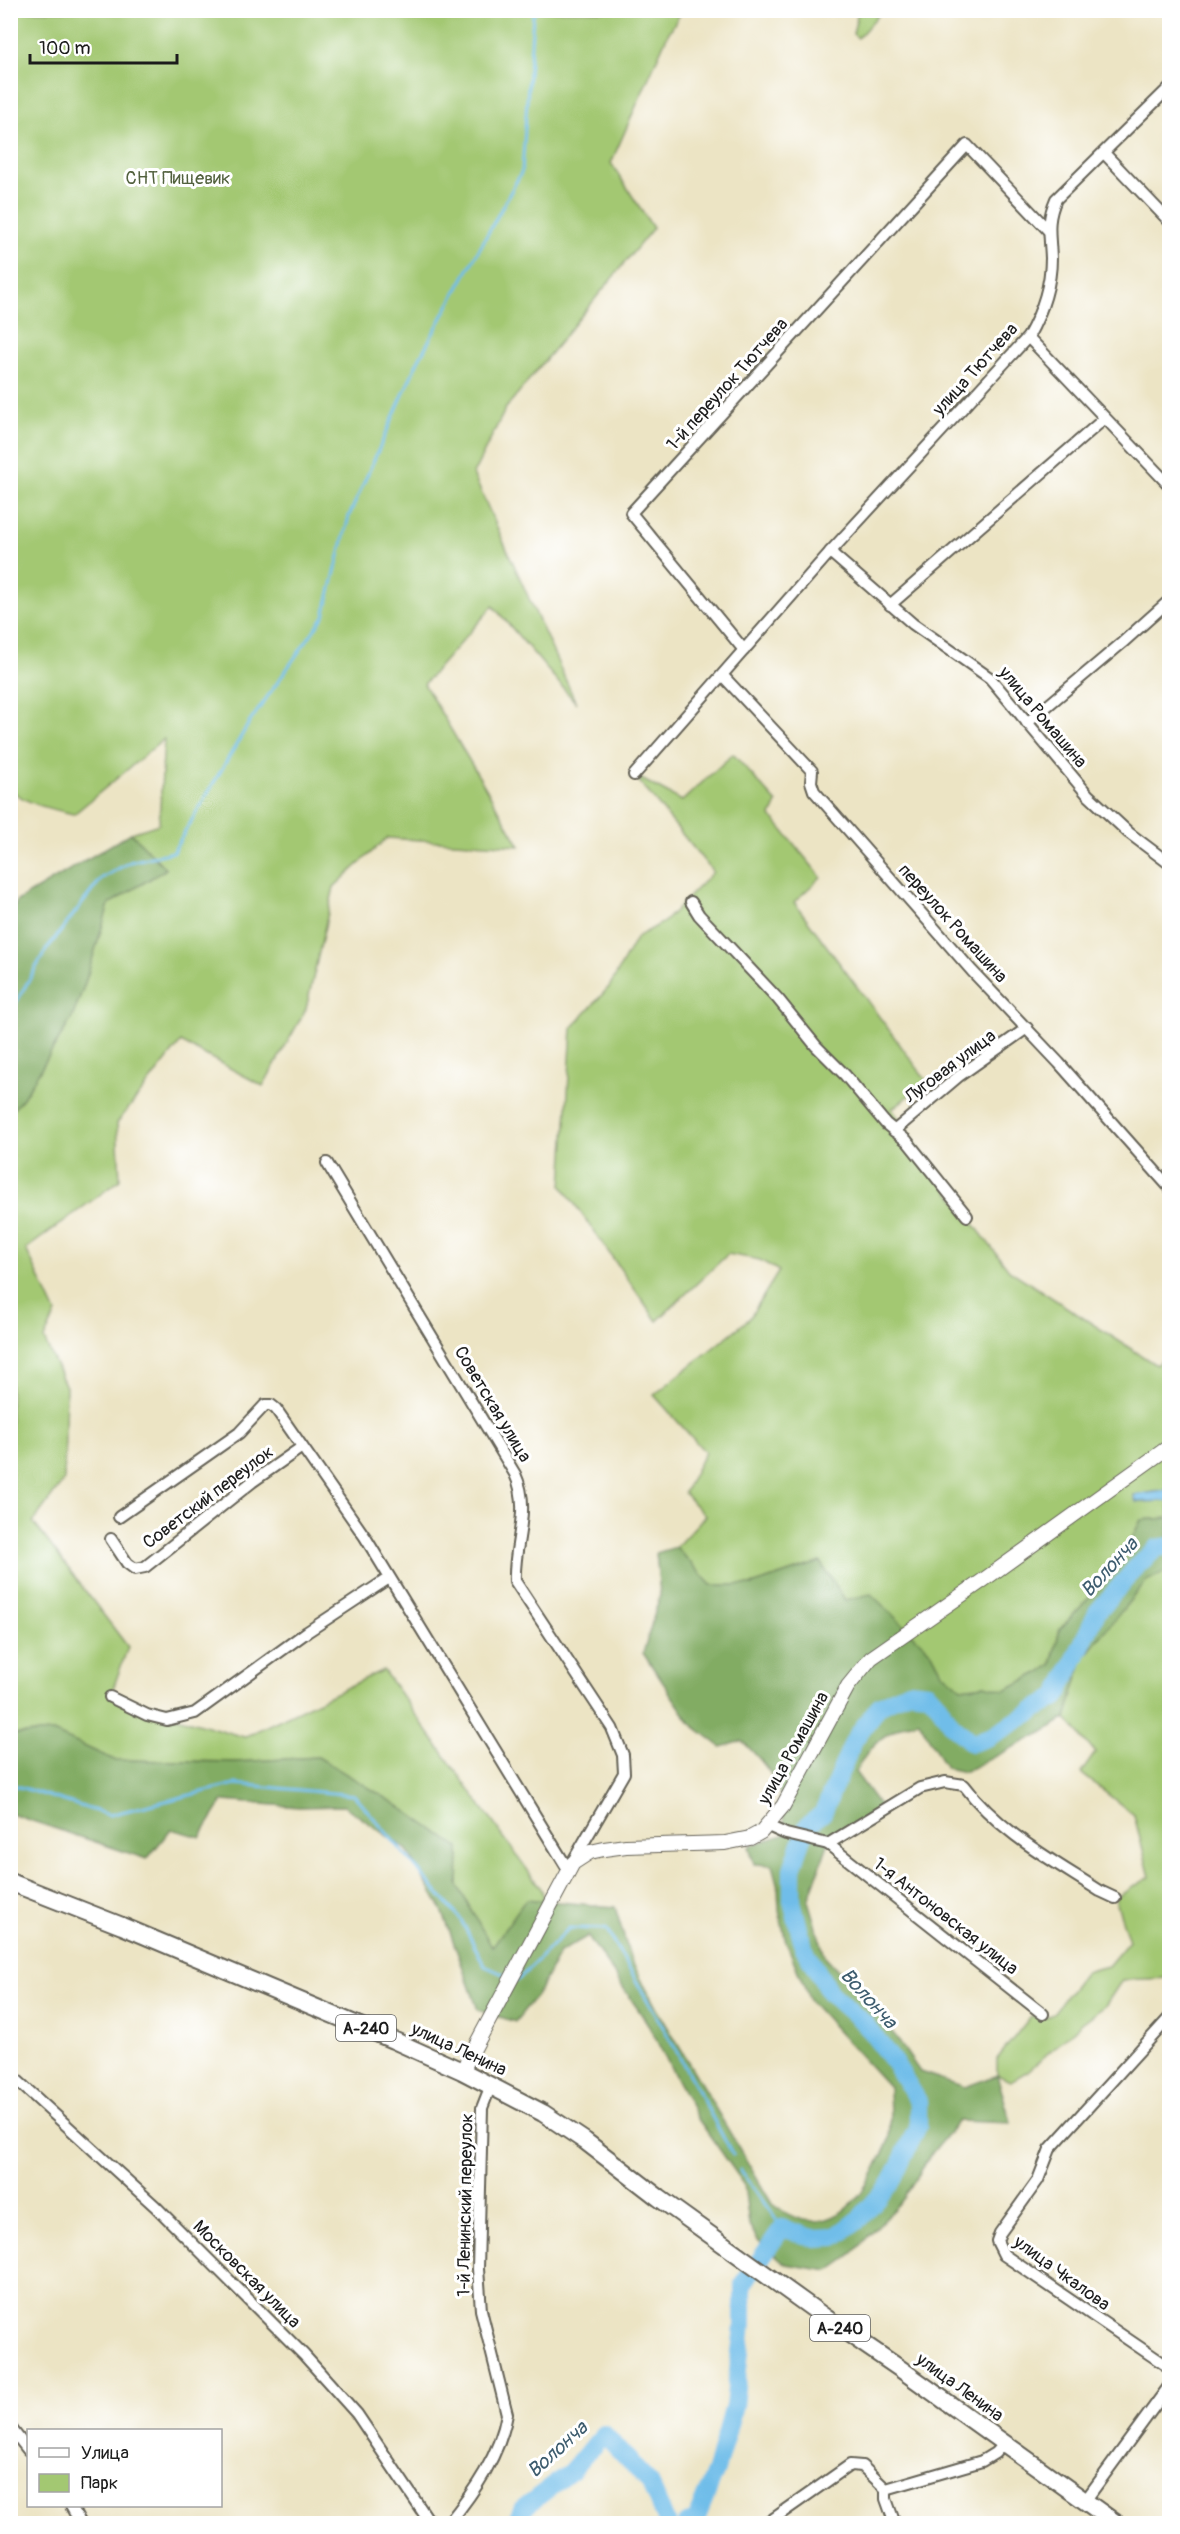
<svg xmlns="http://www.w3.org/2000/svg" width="1180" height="2534" font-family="Pangolin,sans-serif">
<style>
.green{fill:#a3c872;stroke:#607247;stroke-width:1.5}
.forest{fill:#82ac64;stroke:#4f6440;stroke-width:1.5}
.water{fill:#6fbde9;stroke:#466c82;stroke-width:1.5}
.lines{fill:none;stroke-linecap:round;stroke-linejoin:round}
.stream{stroke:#6fbde9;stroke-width:3}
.river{stroke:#6fbde9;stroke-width:18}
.minor-casing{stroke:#656257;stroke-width:14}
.tertiary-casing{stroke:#656257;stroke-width:16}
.primary-casing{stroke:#656257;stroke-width:20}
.minor{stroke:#fff;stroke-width:10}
.tertiary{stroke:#fff;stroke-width:14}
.primary{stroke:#fff;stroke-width:16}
.labels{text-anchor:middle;stroke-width:6;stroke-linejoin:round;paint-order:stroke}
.shield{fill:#fff;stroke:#606060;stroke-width:1.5}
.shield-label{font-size:16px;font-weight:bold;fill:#1c1c1c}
.park-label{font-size:18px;fill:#52613e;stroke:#fff}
.street-label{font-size:18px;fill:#1c1c1c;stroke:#fff}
.water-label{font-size:20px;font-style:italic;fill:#3d5c6e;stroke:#fff}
</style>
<rect width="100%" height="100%" fill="#fff"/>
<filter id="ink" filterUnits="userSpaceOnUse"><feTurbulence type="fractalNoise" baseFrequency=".0167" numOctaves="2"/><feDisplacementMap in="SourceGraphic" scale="12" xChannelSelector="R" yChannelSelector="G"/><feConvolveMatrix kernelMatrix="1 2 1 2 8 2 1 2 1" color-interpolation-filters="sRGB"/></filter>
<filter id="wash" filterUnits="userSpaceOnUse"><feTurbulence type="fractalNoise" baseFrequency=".008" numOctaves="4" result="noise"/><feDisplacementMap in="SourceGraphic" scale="24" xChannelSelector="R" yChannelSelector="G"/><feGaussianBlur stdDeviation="1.35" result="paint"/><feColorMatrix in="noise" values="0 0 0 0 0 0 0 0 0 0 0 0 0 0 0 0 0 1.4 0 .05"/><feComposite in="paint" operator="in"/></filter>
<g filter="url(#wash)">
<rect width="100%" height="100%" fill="#ece4c4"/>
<!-- green -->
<g class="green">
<path d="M11 11H682L668 34 611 163 653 228 506 408 473 474 576 703 493 606 424 684 520 846 387 838 334 887 306 1009 263 1086 181 1042 117 1123 120 1180 26 1249 56 1313 44 1339 66 1387 64 1480 33 1522 128 1647 110 1697 244 1737 383 1670 542 1890 544 1900H526L492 1948 458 1886 459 1848 318 1757 237 1762 114 1760 53 1732 11 1735 10 1112 23 1098 72 1018 85 983 109 904 166 869 131 833 159 824 164 739 74 814C52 809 28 805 11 790Z"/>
<path d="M858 11H882L858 38 853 34Z"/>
<path d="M733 754 777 803 771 816 821 877 794 902 927 1081 892 1109 947 1189 1009 1270 1156 1365 1169 1352V1490L1134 1495 1137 1501H1169V1518L1141 1520 1117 1568 1060 1629 1051 1665 1039 1673 1005 1690 984 1685 961 1688 942 1672 932 1653 871 1595 845 1600 820 1562 752 1585H711L676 1547 705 1516 684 1493 705 1452 654 1395 749 1319 779 1271 760 1260 728 1254 657 1321 562 1186 572 1028 609 987 637 937 664 922 713 872 634 775 682 801Z"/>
<path d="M1169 1570V1978L1122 1980 1105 2006 1082 2023 1028 2071 1011 2081 997 2075V2059L1031 2016 1047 2017 1054 2012 1085 1972 1108 1966 1129 1941 1115 1898 1150 1877 1134 1815 1081 1773 1095 1753 1066 1718 1083 1658 1146 1581Z"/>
</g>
<!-- forest -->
<g class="forest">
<path d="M131 833 166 869 109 904 85 983 72 1018 23 1098 11 1112V916L17 901Z"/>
<path d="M1169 1518V1570L1146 1581 1083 1658 1066 1718 1044 1732 964 1772 946 1768 919 1721C888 1727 870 1745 855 1772L883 1810 828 1844 808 1901 825 1956 882 2017 920 2072 965 2087 997 2075 1011 2123 958 2121 932 2153 904 2198 849 2257 829 2271 786 2264 758 2240 749 2225 744 2184 698 2119 646 2021 588 1936 560 1952 539 1992 515 2022 478 2010 442 1910 407 1850 344 1806 299 1807 223 1801 200 1837 171 1829 147 1859 11 1814 10 1735 53 1732 114 1760 237 1762 318 1757 396 1804 459 1848 458 1886 492 1947 526 1899 615 1907 631 1960 657 2009 772 2204C820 2240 853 2214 876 2167 880 2159 885 2150 888 2142 892 2128 889 2102 889 2087L810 2001 786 1942 779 1911 778 1887 772 1865 754 1864 749 1846 786 1834C781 1787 777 1774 742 1741L721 1747 691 1724 643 1653 660 1595 656 1553 676 1547 711 1585H752L820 1562 845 1600 871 1594 932 1653 942 1672 961 1688 984 1685 1005 1690 1039 1673 1051 1665 1060 1629 1117 1568 1141 1520Z"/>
</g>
<!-- water -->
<path class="water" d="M1169 1490V1501L1136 1502 1134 1495Z"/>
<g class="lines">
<!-- stream -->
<g class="stream">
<path d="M10 1013 46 950 102 878 130 862 173 852 249 723 324 616 349 516 418 361 522 171 533 16 536 10"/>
<path d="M10 1784 109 1815 235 1784 354 1795 461 1920 485 1966 505 1975"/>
<path d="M517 1981 569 1928 606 1929 663 2027 733 2155"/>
<path d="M740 2169 782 2228"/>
</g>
<!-- river -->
<g class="river">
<path d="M515 2524 522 2509 569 2473 604 2434 650 2483 667 2524"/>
<path d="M686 2524 696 2520 716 2470 734 2406 743 2325V2284L782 2228 813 2238 835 2237 860 2218 891 2183 918 2126V2101L898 2068 865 2024 830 1993 804 1948 792 1901V1869L807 1826 823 1813 854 1740 879 1706 909 1691 928 1693 938 1704 951 1724 972 1743 989 1737 1057 1697 1097 1612 1139 1564 1157 1548 1170 1546"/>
</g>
</g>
</g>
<g filter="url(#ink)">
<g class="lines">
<defs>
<g id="minor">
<path d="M1104 153 1170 222"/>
<path d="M1028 337 1170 486"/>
<path d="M830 552 913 624 990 678 1088 795 1129 833 1170 864"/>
<path d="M890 605 1104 419"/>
<path d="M744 650 631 513 967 145 1048 230"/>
<path d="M723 676 812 771 811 782 814 791 972 971 1059 1063 1170 1188"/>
<path d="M1027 723 1122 643 1170 600"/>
<path d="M634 775 830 552 1028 337C1042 312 1051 287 1051 258 1050 234 1046 222 1056 199L1170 87"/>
<path d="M691 902 699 915 778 999 816 1046 845 1075 886 1124 907 1141 967 1216"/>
<path d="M894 1131 959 1076 1027 1028"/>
<path d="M327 1163 515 1474C532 1510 513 1544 515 1581L612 1728 623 1755 624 1773 573 1861"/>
<path d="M119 1517 239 1433 265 1405H271L276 1409 365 1537 569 1871"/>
<path d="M111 1539 127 1563 135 1569 145 1567 252 1482 302 1447"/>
<path d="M110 1697 147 1715 167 1720 195 1713 307 1632 389 1578"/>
<path d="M768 1826 786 1834 828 1844 920 1788 945 1782 964 1785C999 1832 1052 1860 1100 1891L1115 1898"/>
<path d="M828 1844 1043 2014"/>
<path d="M1170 2017 1050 2149 1038 2180 1000 2233 997 2241 1004 2255 1170 2368"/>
<path d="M10 2074 155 2206 304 2355 357 2414 431 2524"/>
<path d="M10 2427 28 2450"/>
<path d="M886 2489V2499L895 2524"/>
<path d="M1085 2501 1170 2385"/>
<path d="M71 2506 81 2524"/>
<path d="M448 2524C474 2492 500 2455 507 2414L481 2310 478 2269 482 2108 491 2085"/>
<path d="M766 2524 850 2465 862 2466 886 2489 982 2461 995 2453 1004 2443"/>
</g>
<path id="tertiary" d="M462 2071 573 1863 590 1852 604 1849 626 1846 725 1843 750 1838 761 1832 783 1806 848 1686 871 1658 982 1581 1170 1446"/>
<path id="primary" d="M10 1882 122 1926 393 2040 462 2071 543 2113 585 2141 659 2198 826 2318 902 2370 1117 2524"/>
</defs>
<!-- minor casing -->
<use href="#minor" class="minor-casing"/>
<!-- tertiary casing -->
<use href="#tertiary" class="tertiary-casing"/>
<!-- primary casing -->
<use href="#primary" class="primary-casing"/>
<!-- minor -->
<use href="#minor" class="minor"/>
<!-- tertiary -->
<use href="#tertiary" class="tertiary"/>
<!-- primary -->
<use href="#primary" class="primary"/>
</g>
</g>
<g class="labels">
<!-- shield labels -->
<g class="shield">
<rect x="336" y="2015" width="60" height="26" rx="4.5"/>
<rect x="810" y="2315" width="60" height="26" rx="4.5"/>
</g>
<g class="shield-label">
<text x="366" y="2034">А-240</text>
<text x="840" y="2334">А-240</text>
</g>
<!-- park labels -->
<g class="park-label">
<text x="178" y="184">СНТ Пищевик</text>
</g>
<!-- street labels -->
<g class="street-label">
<text transform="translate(975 369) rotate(-48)" y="6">улица Тютчева</text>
<text transform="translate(727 384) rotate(-48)" y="6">1-й переулок Тютчева</text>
<text transform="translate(1043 717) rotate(50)" y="6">улица Ромашина</text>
<text transform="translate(953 923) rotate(48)" y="6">переулок Ромашина</text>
<text transform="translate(950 1066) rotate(-37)" y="6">Луговая улица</text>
<text transform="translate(493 1404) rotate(59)" y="6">Советская улица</text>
<text transform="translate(208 1497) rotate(-37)" y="6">Советский переулок</text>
<text transform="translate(793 1748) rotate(-61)" y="6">улица Ромашина</text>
<text transform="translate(946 1916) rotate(38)" y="6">1-я Антоновская улица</text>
<text transform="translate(459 2049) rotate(25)" y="6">улица Ленина</text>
<text transform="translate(465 2205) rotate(-89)" y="6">1-й Ленинский переулок</text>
<text transform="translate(1062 2273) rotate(36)" y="6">улица Чкалова</text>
<text transform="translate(247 2274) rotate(45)" y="6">Московская улица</text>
<text transform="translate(960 2387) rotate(36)" y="6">улица Ленина</text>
</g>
<!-- water labels -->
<g class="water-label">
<text transform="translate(1109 1567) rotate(-47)" y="7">Волонча</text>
<text transform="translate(869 1998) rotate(48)" y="7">Волонча</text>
<text transform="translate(557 2449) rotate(-42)" y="7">Волонча</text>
</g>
</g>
<!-- margin -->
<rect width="1180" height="2534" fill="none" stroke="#fff" stroke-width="36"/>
<!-- legend -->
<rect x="27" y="2429" width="195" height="78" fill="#ffffff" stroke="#a4a4a4" stroke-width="1.5"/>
<rect x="39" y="2448" width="30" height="9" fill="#ffffff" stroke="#a4a4a4" stroke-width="1.5"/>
<text x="81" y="2459" font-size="18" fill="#1c1c1c">Улица</text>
<rect x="39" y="2474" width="30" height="18" fill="#a3c872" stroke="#a4a4a4" stroke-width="1.5"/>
<text x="81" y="2489" font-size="18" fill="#1c1c1c">Парк</text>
<!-- scale -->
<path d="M30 54v9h147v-9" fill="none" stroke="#1c1c1c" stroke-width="3"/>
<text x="39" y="54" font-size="18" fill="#1c1c1c" stroke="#ffffff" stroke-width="4.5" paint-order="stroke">100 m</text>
</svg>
